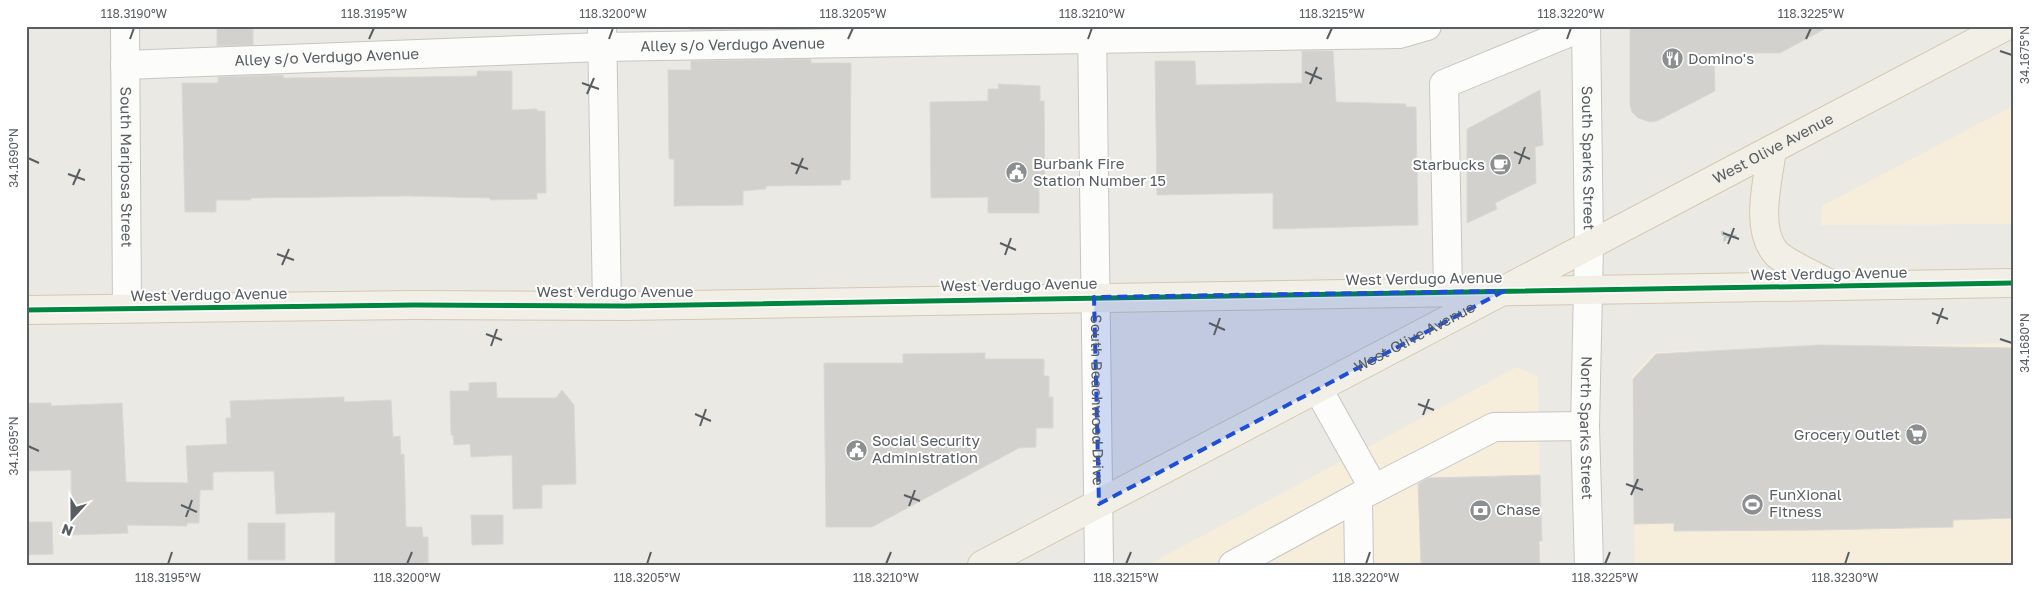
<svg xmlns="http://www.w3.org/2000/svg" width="2039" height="591" font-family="'Golos Text',sans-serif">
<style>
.commercial{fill:#f6eedb}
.building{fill:#d2d1ce;stroke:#dad8d4}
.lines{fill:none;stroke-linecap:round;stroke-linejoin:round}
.minor-casing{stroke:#c6c6c5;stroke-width:30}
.major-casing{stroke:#d4c9b0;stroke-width:30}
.path{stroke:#c6ccc9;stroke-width:3;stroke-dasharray:5 2.5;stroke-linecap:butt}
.minor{stroke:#fcfcfb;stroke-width:28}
.major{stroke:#f2efe7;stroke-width:28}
.cycleway-casing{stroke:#fff;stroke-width:8}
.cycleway{stroke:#00873e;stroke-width:5}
.marked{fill:#1d4ed8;fill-opacity:0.2;stroke:#1d4ed8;stroke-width:4;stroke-dasharray:10 6;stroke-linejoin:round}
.ticks{fill:none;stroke:#595e63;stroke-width:2}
.labels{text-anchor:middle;stroke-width:4;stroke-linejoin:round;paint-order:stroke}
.street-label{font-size:15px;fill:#595e63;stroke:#fff}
.poi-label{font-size:15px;fill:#595e63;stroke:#fff;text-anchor:start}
.neatline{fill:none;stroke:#595e63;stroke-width:2}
.ticks-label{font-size:12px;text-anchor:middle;fill:#595e63}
</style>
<rect width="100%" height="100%" fill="#ebe9e4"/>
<!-- commercial -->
<g class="commercial">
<path d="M2013 106V224L1821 225 1822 206Z"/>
<path d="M2012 343 2013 565H1635L1632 376 1655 352Z"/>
<path d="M1517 367 1538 377 1541 565H1148Z"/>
</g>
<!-- building -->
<g class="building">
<path d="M217 26H253V45L217 46Z"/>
<path d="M690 26H811V28L690 30Z"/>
<path d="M1630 26H1830L1780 53H1714L1715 91 1657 121 1650 122 1638 118 1632 112 1630 105Z"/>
<path d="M1302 51H1333L1336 102 1406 104V107H1416L1418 225 1273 229V193L1157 195 1155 61H1195L1196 85 1302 83Z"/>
<path d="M811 59V63H851L850 180H841V185L766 186V189L743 191V205L674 206V159H669L668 70H691V61Z"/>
<path d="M477 71H512V110L537 109V111H545L546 193H537V199L490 200V198L409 196 251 198V200H216V212H185L182 83H218V77L283 75V78L415 77 477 76Z"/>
<path d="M998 84 1040 86V101H1044L1045 187H1039V213H988V197L931 198 930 102 988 101V89H999Z"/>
<path d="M1540 90 1543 145 1535 147 1536 183 1495 203 1497 209 1467 223V129Z"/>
<path d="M1819 345 2013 348V518L1953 520V527L1820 530 1674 531V523L1634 524 1633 379 1656 354Z"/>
<path d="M985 353V359H1044V376H1049V397H1053V428H1036V447L1019 448 872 527H826L824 363H903V354Z"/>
<path d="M496 382 497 398H556L562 390 574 405 576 484 542 485V508L513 509 512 455 471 457 470 444 454 445 453 435H451L450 391H469V383Z"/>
<path d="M344 397V402L391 400 393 437 400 436 401 455 404 454 406 527H422L423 537H428V563H423V565H335V512L276 514 274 471 213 472V490H200L199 523H187V526L127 525 128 533 72 535 71 470 26 471V403H51V406L122 403 126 482 188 483 186 446 227 444 226 418H231L230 401Z"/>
<path d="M1540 475 1542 541H1539L1540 565H1421L1418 484 1428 478Z"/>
<path d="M471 515H503V544L472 545Z"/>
<path d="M26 522H52L53 554 26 555Z"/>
<rect x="248" y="523" width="37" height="37"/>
</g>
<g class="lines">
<defs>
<g id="minor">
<path id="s1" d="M125 26 127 308"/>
<path d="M602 26 607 305"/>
<path id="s2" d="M1092 26 1099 565"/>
<path id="s3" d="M1586 26 1589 245 1585 426 1589 565"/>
<path id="s4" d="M125 65 603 47 1399 34 1427 26"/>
<path d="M1448 291 1444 84 1585 26"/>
<path d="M1318 389 1374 489"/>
<path d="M1233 565 1358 497"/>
<path d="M1359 565 1358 497 1494 427 1585 426"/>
</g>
<g id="major">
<path d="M1772 150C1768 180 1754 230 1777 254 1787 264 1820 278 1834 286"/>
<path d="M26 310 414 305 626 306 2013 283"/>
<path id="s5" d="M982 565 2006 26"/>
</g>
</defs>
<!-- minor casing -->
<use href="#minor" class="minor-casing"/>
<!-- major casing -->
<use href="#major" class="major-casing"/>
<!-- path -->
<g class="path">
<path d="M1722 231 1725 241"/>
<path d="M1724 237 1737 236"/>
</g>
<!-- minor -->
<use href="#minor" class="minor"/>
<!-- major -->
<use href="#major" class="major"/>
<defs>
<path id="cycleway" d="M26 310 414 305 626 306 2013 283"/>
</defs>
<!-- cycleway casing -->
<use href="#cycleway" class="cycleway-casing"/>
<!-- cycleway -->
<use href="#cycleway" class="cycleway"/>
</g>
<!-- marked area -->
<path class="marked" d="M1504 291 1318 389 1099 504 1094 297Z"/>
<!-- ticks -->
<path class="ticks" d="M130 39 134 28M369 39 374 28M609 39 613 28M848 39 853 28M1088 39 1092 28M1327 39 1332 28M1567 39 1571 28M1806 39 1811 28M2000 51 2012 55M1305 72 1322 79M582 83 599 89M1310 84 1317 67M587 94 594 78M1514 152 1530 159M28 158 39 163M791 163 808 169M1519 164 1525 147M68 174 85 180M796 174 803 158M73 185 80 169M1723 233 1739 239M1000 243 1016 250M1728 244 1734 228M277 254 294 260M1005 255 1011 238M282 265 289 249M1932 313 1948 319M1209 323 1225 330M1937 324 1943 308M486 334 502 340M1214 335 1220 318M2000 339 2012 343M491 346 497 329M1418 404 1434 410M695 414 711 421M1423 415 1429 399M700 426 706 409M28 446 39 451M1626 484 1643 490M904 495 920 501M1631 495 1638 479M181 505 197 512M909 506 915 490M186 517 192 500M168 564 172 552M407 564 412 552M647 564 651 552M886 564 891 552M1126 564 1131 552M1366 564 1370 552M1605 564 1610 552M1845 564 1849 552"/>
<!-- icons -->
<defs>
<symbol id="restaurant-disc" viewBox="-11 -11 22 22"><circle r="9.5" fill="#8c8f90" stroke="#fff"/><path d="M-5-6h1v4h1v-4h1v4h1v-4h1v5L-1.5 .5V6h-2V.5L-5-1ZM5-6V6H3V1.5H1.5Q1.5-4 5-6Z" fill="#fff"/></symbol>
<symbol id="cafe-disc" viewBox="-11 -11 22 22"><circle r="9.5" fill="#8c8f90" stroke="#fff"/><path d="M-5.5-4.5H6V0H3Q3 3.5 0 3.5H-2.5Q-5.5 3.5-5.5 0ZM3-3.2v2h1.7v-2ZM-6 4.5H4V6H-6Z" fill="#fff"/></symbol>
<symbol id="civic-disc" viewBox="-11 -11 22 22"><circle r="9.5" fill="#8c8f90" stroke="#fff"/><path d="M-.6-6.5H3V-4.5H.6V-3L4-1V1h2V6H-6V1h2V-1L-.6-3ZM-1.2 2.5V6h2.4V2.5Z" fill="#fff"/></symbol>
<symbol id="supermarket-disc" viewBox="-11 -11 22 22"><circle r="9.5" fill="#8c8f90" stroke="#fff"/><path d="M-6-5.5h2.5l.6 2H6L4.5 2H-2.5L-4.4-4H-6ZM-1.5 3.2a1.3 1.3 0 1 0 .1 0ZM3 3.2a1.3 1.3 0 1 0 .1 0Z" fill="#fff"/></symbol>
<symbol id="stadium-disc" viewBox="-11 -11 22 22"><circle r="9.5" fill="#8c8f90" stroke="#fff"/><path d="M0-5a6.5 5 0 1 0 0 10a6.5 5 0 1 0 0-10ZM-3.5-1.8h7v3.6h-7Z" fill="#fff"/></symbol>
<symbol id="bank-disc" viewBox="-11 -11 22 22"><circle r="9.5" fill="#8c8f90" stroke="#fff"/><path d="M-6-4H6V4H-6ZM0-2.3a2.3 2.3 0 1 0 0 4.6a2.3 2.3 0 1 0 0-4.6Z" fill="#fff"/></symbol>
</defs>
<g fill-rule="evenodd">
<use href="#restaurant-disc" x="1660" y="46" width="25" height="25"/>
<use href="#cafe-disc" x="1488" y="152" width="25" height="25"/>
<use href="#civic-disc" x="1004" y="160" width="25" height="25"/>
<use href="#supermarket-disc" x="1904" y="422" width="25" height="25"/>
<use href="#civic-disc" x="844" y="438" width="25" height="25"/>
<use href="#stadium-disc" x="1740" y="492" width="25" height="25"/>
<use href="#bank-disc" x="1468" y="498" width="25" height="25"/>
</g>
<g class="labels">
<!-- street labels -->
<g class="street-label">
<text dy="5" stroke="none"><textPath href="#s4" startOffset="608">Alley s/o Verdugo Avenue</textPath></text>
<text dy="5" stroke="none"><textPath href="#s4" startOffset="202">Alley s/o Verdugo Avenue</textPath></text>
<text dy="5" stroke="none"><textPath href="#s5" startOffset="894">West Olive Avenue</textPath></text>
<text dy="5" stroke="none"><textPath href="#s3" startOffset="132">South Sparks Street</textPath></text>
<text dy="5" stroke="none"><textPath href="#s1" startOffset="141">South Mariposa Street</textPath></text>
<text transform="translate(1829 274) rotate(-1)" y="5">West Verdugo Avenue</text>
<text transform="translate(1424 279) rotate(-1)" y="5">West Verdugo Avenue</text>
<text transform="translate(1019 285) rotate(-1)" y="5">West Verdugo Avenue</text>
<text x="615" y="297">West Verdugo Avenue</text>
<text transform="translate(209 295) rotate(-1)" y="5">West Verdugo Avenue</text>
<text dy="5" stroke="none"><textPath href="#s5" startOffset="489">West Olive Avenue</textPath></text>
<text dy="5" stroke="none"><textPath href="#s2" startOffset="374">South Beachwood Drive</textPath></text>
<text dy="5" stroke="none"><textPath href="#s3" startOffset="402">North Sparks Street</textPath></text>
</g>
<!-- poi labels -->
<g class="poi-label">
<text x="1688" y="64">Domino's</text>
<text x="1033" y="169">Burbank Fire<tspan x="1033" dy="17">Station Number 15</tspan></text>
<text x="1485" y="170" text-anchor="end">Starbucks</text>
<text x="1900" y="440" text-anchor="end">Grocery Outlet</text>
<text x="872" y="446">Social Security<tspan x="872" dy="17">Administration</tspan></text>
<text x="1769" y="500">FunXional<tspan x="1769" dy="17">Fitness</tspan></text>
<text x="1496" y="515">Chase</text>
</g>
</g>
<!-- border -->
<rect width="2039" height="591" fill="none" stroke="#ffffff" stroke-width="55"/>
<!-- north arrow -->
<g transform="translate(72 518) rotate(201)" stroke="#ffffff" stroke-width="4" paint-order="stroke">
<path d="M0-4L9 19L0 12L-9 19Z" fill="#595e63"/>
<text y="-8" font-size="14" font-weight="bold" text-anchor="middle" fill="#595e63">N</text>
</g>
<rect x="28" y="28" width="1984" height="536" class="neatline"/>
<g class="ticks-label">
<text x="134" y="18">118.3190°W</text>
<text x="374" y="18">118.3195°W</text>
<text x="613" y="18">118.3200°W</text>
<text x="853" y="18">118.3205°W</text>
<text x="1092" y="18">118.3210°W</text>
<text x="1332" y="18">118.3215°W</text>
<text x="1571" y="18">118.3220°W</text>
<text x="1811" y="18">118.3225°W</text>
<text transform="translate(2025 55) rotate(-90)" y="4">34.1675°N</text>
<text transform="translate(14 158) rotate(-90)" y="4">34.1690°N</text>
<text transform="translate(2025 343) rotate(-90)" y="4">34.1680°N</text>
<text transform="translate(14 446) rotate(-90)" y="4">34.1695°N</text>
<text x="168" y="582">118.3195°W</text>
<text x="407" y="582">118.3200°W</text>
<text x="647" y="582">118.3205°W</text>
<text x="886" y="582">118.3210°W</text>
<text x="1126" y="582">118.3215°W</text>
<text x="1366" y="582">118.3220°W</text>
<text x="1605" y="582">118.3225°W</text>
<text x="1845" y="582">118.3230°W</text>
</g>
</svg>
